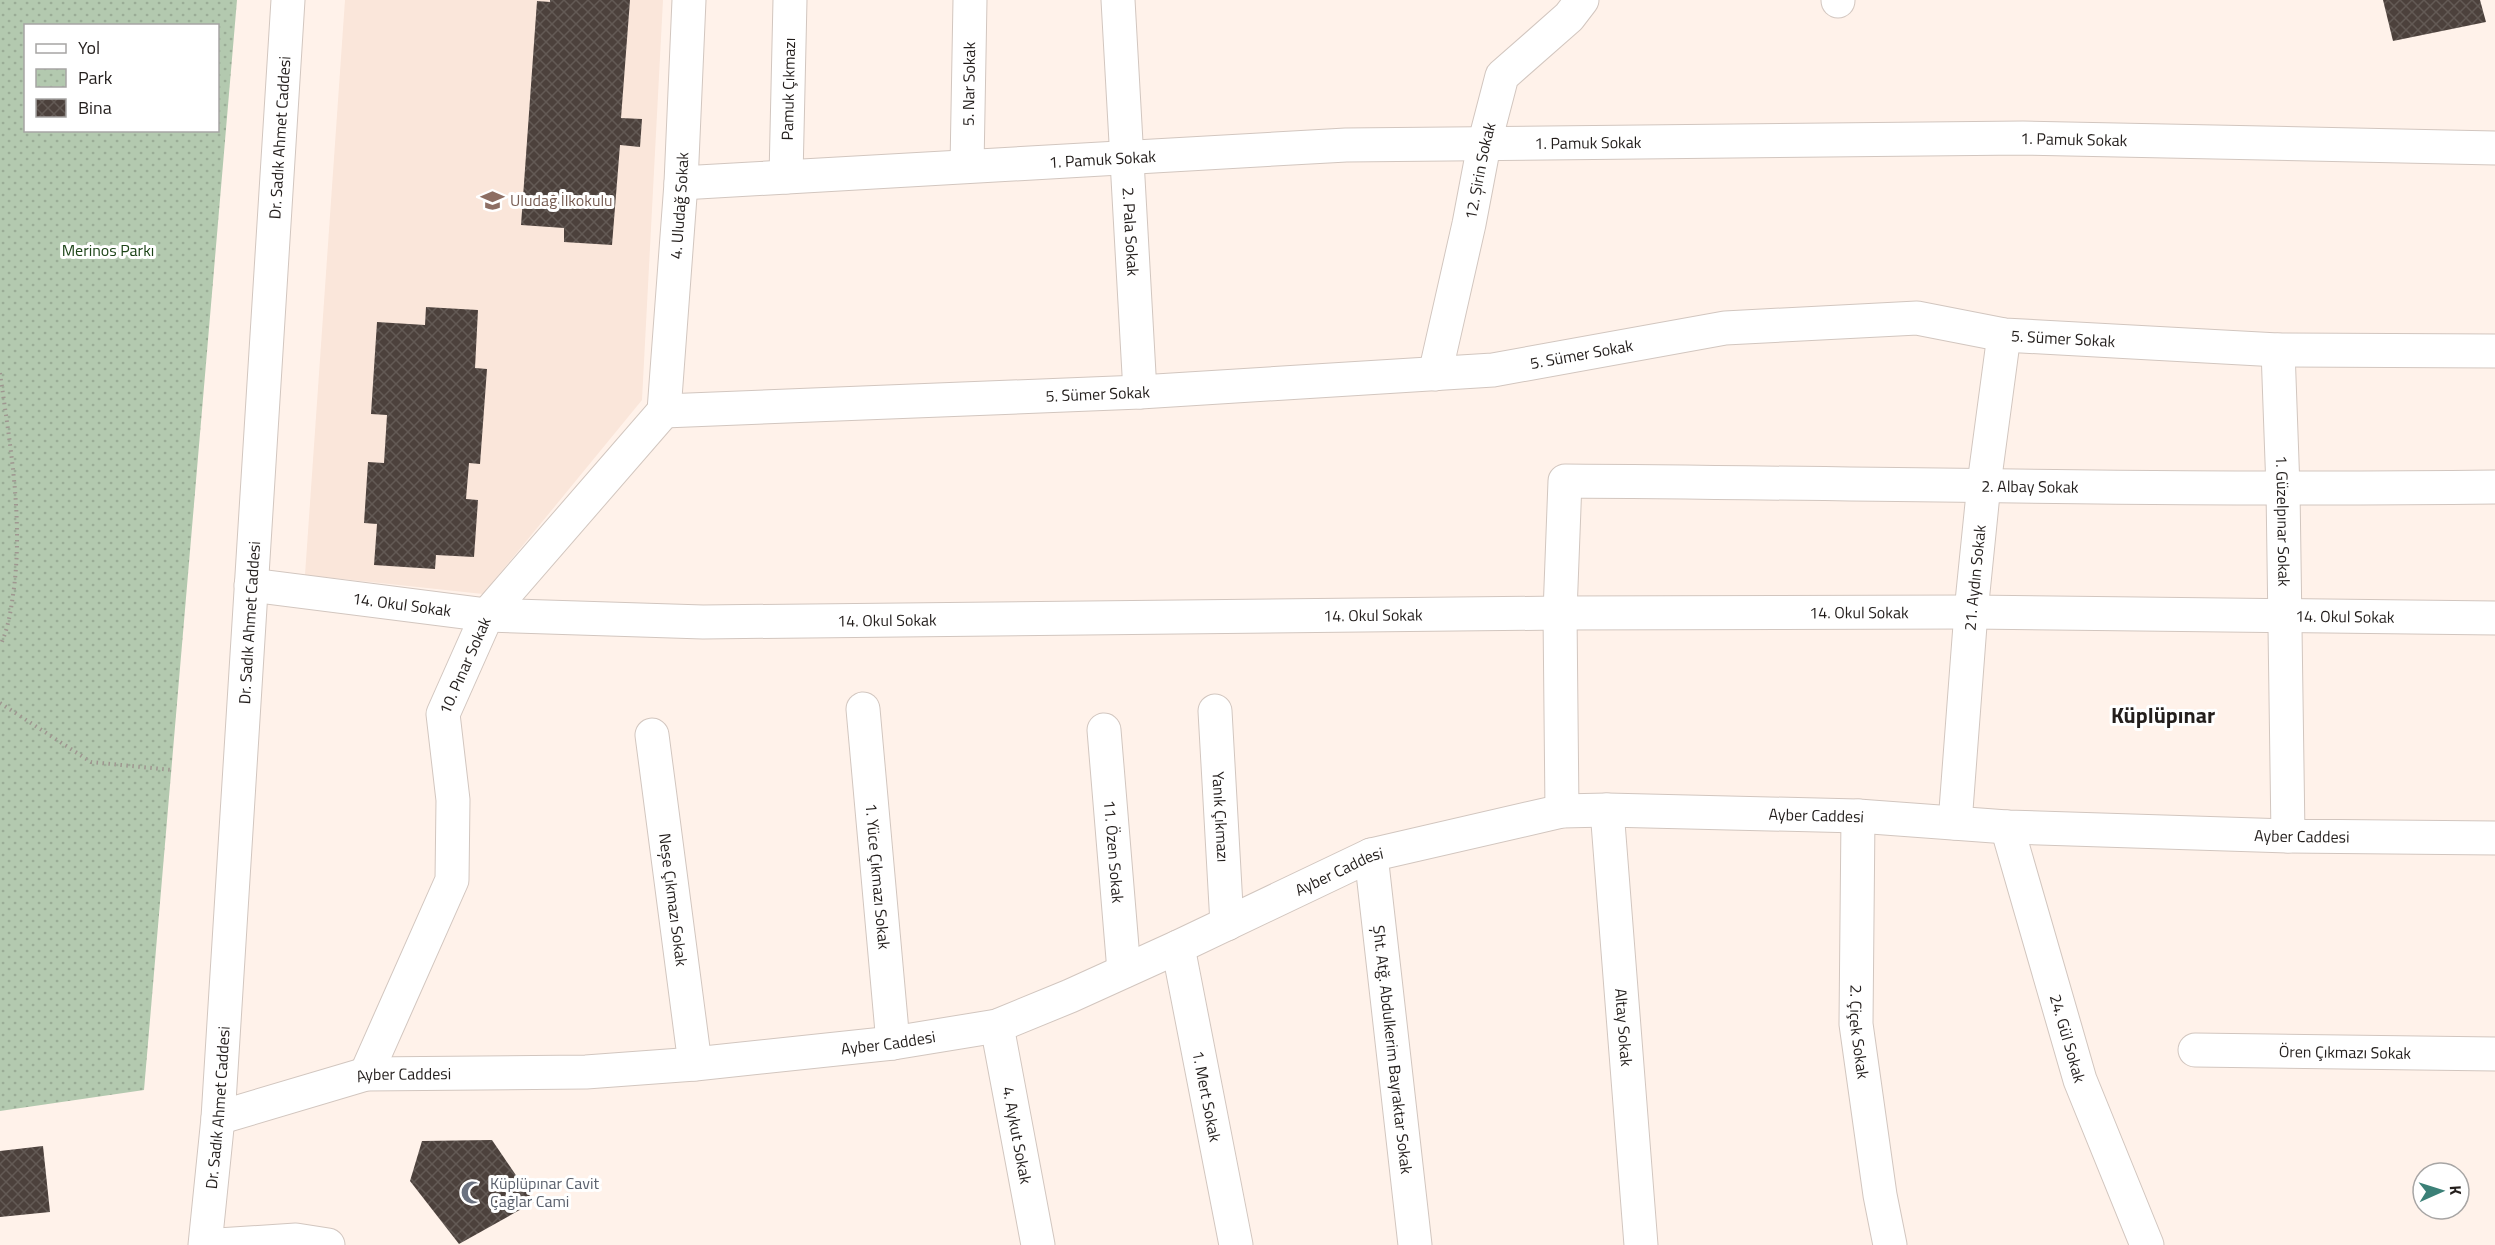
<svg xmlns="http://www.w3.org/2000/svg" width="2495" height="1245" font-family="'Titillium Web',sans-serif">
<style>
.built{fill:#fae6da}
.park{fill:url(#park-dots);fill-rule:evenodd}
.building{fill:url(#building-cross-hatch)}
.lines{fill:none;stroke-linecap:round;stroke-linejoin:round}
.minor-casing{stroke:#d2c6bf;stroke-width:35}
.secondary-casing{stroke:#d2c6bf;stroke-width:35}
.path{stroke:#9f9690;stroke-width:4;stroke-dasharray:1.5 4.5;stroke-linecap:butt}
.minor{stroke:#fff;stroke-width:33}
.secondary{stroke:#fff;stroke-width:33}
.labels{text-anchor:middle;stroke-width:6;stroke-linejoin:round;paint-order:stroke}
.street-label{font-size:16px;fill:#231e1c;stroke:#fff}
.education-label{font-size:16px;fill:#785e54;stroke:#fff;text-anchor:start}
.park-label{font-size:16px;fill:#1d4418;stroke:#fff}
.worship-label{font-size:16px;fill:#5b616d;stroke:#fff;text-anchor:start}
.district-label{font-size:22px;font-weight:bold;fill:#231e1c;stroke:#fff}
</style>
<defs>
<pattern id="park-dots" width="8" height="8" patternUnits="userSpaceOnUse" patternTransform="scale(1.5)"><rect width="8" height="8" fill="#b3c9af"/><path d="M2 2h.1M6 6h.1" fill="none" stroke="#9aac96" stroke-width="1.8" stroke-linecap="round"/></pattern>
<pattern id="building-cross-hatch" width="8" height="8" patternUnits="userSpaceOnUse" patternTransform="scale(1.5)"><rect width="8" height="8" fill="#4c413c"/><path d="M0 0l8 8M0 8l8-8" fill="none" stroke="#635a55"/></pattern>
</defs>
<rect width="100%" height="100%" fill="#fff2ea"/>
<!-- built -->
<path class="built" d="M345 0H663L642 400 483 594 305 575Z"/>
<!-- park -->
<path class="park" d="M0 0H237L144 1090 0 1111ZM26 26H218V130H26Z"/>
<!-- building -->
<g class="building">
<path d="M550 0H630L621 118 642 119 640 147 620 145 612 245 564 242V228L521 225 537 1 550 2Z"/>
<path d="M2383 0H2480L2486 22 2393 41Z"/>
<path d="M426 307 478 310 475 368 487 369 480 464 469 463 466 499 478 500 474 557 436 555 435 569 374 565 377 524 364 523 368 462 384 463 387 415 371 414 377 322 425 325Z"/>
<path d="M492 1140 534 1202 459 1244 410 1181 422 1141Z"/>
<path d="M43 1146 50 1212 0 1217V1151Z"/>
</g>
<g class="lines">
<defs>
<g id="minor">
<path id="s1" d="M1118 0 1140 392"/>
<path d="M1838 0V1"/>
<path id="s2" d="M967 166 970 0"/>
<path id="s3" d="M786 177 790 0"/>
<path id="s4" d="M681 183 1346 145 2023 138 2495 148"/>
<path id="s5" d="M2278 350 2283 489 2288 836"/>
<path id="s6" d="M1435 374 1469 224 1484 145 1502 76 1569 17 1582 0"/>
<path id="s7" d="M664 411 1140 392 1493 370 1725 328 1917 318 2004 335 2278 350 2495 351"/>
<path id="s8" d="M664 411 681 183 689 0"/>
<path id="s9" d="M251 585 487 615 703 622 1560 613 1971 612 2495 618"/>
<path id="s10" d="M863 709 893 1043"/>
<path id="s11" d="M1215 711 1227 924"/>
<path id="s12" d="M1104 730 1124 971"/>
<path id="s13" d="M652 735 695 1064"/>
<path id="s14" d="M1607 810 1641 1245"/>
<path id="s15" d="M1562 811 1560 613 1565 481C1875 483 2185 491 2495 487"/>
<path id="s16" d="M1858 816 1856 1024 1880 1195 1890 1245"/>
<path id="s17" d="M1955 823 1971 612 1984 484 2004 335"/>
<path id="s18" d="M2007 827 2080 1080 2147 1245"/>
<path id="s19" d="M1371 855 1415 1245"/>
<path id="s20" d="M1178 947 1236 1245"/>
<path id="s21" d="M997 1026 1038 1245"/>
<path id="s22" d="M2195 1050 2495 1054"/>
<path id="s23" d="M366 1074 452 880 453 800 443 714 487 615 664 411"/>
<path d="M218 1245 296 1240 328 1245"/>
</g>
<g id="secondary">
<path id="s24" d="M218 1118 366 1074 586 1072 695 1064 893 1043 997 1026 1070 996 1178 947 1371 855 1562 811 1607 810 1858 816 2007 827 2288 836 2495 838"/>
<path id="s25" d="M205 1245 218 1118 288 0"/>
</g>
</defs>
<!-- minor casing -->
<use href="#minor" class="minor-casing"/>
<!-- secondary casing -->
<use href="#secondary" class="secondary-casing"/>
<!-- path -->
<g class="path">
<path d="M0 373C10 445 23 516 14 588 11 609 9 627 0 646"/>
<path d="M0 703 91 762 172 770"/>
</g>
<!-- minor -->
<use href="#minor" class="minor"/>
<!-- secondary -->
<use href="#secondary" class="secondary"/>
</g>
<!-- icons -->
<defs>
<symbol id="school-bare" viewBox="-9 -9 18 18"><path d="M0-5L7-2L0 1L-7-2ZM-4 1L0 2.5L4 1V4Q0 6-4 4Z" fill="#8d6e63" stroke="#fff" stroke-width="2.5" paint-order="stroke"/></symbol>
<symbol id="mosque-bare" viewBox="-9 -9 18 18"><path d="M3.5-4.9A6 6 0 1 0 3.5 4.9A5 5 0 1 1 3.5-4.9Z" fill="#6b7280" stroke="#fff" stroke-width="2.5" paint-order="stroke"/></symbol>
</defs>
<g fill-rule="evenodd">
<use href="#school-bare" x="476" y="184" width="33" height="33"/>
<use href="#mosque-bare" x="456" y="1176" width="33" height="33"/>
</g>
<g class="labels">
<!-- street labels -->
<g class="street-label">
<text dy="6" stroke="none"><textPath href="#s2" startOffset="82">5. Nar Sokak</textPath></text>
<text dy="6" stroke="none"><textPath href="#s3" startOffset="88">Pamuk Çıkmazı</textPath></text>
<text dy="6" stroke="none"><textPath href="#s25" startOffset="1110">Dr. Sadık Ahmet Caddesi</textPath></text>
<text dy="6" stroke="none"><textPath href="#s4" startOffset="1394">1. Pamuk Sokak</textPath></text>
<text dy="6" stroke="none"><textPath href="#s4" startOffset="908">1. Pamuk Sokak</textPath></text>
<text dy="6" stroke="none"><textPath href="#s4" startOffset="422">1. Pamuk Sokak</textPath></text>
<text dy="6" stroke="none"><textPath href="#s6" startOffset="208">12. Şirin Sokak</textPath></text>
<text dy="6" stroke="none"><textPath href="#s8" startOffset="206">4. Uludağ Sokak</textPath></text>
<text dy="6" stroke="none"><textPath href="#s1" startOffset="232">2. Pala Sokak</textPath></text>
<text dy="6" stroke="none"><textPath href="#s7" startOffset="1406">5. Sümer Sokak</textPath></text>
<text dy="6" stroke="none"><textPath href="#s7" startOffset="920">5. Sümer Sokak</textPath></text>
<text dy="6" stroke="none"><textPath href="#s7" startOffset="434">5. Sümer Sokak</textPath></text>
<text dy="6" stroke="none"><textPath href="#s15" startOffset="795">2. Albay Sokak</textPath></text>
<text dy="6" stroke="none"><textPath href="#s5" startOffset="171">1. Güzelpınar Sokak</textPath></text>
<text dy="6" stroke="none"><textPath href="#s17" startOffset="246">21. Aydın Sokak</textPath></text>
<text dy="6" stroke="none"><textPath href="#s9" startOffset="152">14. Okul Sokak</textPath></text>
<text dy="6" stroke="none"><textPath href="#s9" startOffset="1610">14. Okul Sokak</textPath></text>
<text dy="6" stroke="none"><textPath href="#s9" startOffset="1124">14. Okul Sokak</textPath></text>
<text dy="6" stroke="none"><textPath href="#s9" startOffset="2096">14. Okul Sokak</textPath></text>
<text dy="6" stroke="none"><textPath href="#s9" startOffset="638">14. Okul Sokak</textPath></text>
<text dy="6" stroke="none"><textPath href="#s25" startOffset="624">Dr. Sadık Ahmet Caddesi</textPath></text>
<text dy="6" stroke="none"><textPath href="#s23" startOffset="432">10. Pınar Sokak</textPath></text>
<text dy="6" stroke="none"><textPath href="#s24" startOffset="1650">Ayber Caddesi</textPath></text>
<text dy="6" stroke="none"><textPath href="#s11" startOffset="106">Yanık Çıkmazı</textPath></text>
<text dy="6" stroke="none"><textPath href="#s24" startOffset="2136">Ayber Caddesi</textPath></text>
<text dy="6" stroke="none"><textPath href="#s12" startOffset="122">11. Özen Sokak</textPath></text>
<text dy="6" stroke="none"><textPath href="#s24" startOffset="1164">Ayber Caddesi</textPath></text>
<text dy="6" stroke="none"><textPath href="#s10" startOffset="168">1. Yüce Çıkmazı Sokak</textPath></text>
<text dy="6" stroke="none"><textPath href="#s13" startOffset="166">Neşe Çıkmazı Sokak</textPath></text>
<text dy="6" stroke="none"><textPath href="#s14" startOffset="218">Altay Sokak</textPath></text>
<text dy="6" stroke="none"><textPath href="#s16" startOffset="216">2. Çiçek Sokak</textPath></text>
<text dy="6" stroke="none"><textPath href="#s18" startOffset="220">24. Gül Sokak</textPath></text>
<text dy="6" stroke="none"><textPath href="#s24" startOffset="678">Ayber Caddesi</textPath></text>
<text dy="6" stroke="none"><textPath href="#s19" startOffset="196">Şht. Atğ. Abdulkerim Bayraktar Sokak</textPath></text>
<text dy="6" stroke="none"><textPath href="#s22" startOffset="150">Ören Çıkmazı Sokak</textPath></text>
<text dy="6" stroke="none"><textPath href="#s24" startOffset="192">Ayber Caddesi</textPath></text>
<text dy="6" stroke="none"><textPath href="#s20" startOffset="152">1. Mert Sokak</textPath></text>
<text dy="6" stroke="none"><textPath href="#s25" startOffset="138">Dr. Sadık Ahmet Caddesi</textPath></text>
<text dy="6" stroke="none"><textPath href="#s21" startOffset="111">4. Aykut Sokak</textPath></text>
</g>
<!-- education labels -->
<g class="education-label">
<text x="510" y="206">Uludağ İlkokulu</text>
</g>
<!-- park labels -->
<g class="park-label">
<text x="108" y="256">Merinos Parkı</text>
</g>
<!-- worship labels -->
<g class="worship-label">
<text x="490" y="1189">Küplüpınar Cavit<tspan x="490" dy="18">Çağlar Cami</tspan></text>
</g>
<!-- district labels -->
<g class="district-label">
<text x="2163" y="723">Küplüpınar</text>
</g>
</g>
<!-- legend -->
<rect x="24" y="24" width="195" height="108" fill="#ffffff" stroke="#a7a5a4" stroke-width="1.5"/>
<rect x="36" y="44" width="30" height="9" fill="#ffffff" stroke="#a7a5a4" stroke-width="1.5"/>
<text x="78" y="54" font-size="18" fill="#231e1c">Yol</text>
<rect x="36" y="69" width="30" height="18" fill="url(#park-dots)" stroke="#a7a5a4" stroke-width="1.5"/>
<text x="78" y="84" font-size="18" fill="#231e1c">Park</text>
<rect x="36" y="99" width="30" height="18" fill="url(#building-cross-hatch)" stroke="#a7a5a4" stroke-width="1.5"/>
<text x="78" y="114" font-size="18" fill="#231e1c">Bina</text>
<!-- north arrow -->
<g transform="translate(2441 1191) rotate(87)"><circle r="28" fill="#ffffff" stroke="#a7a5a4" stroke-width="1.5"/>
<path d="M0-4.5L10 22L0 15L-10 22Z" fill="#3b8077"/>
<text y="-9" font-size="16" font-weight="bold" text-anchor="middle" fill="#231e1c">K</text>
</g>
</svg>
